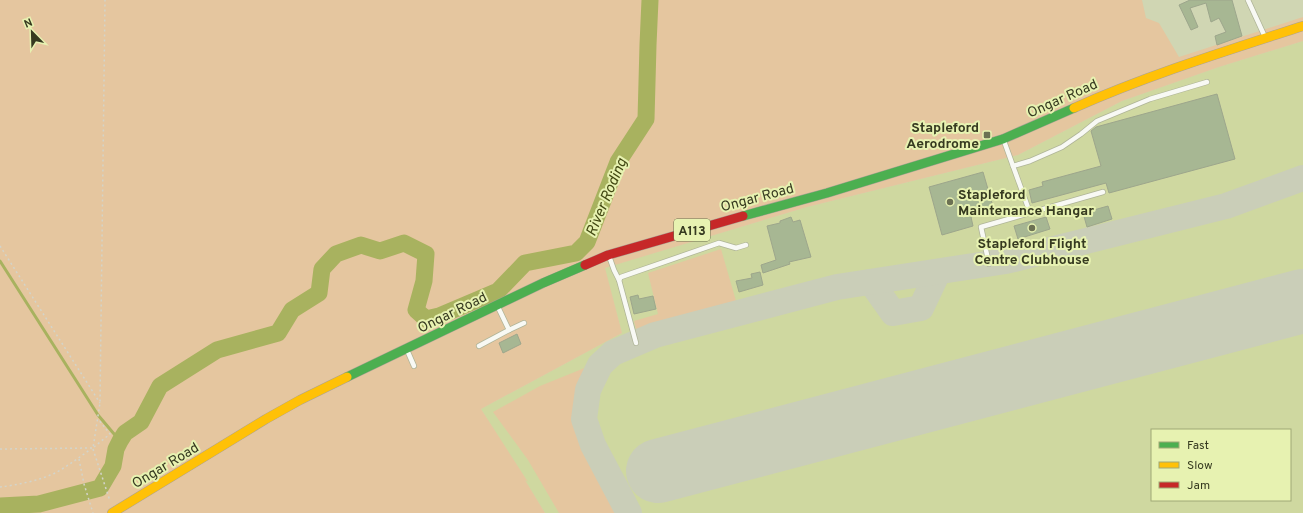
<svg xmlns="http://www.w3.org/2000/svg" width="1303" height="513" font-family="Overpass,sans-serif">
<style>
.built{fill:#cfd8a0;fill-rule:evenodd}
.green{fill:#e5c69f}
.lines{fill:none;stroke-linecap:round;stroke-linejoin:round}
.stream{stroke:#a8b25f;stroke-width:3}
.river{stroke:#a8b25f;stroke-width:17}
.taxiway{stroke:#caceb8;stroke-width:26}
.runway{stroke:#caceb8;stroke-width:64}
.building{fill:#a7b793;stroke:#9da68c}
.lane-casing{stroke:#afb498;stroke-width:6}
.fast-casing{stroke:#aaa295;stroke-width:10}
.slow-casing{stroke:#aaa295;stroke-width:10}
.jam-casing{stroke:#aaa295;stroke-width:10}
.path{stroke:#d3d4ca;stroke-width:1.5;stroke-dasharray:2 3;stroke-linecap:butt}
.lane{stroke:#f8f9f4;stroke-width:4.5}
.fast{stroke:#4caf50;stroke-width:9}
.slow{stroke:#ffc107;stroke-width:9}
.jam{stroke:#c62828;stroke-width:9}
.poi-dot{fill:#6c7153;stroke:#e7f2b1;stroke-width:1.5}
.labels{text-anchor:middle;stroke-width:4;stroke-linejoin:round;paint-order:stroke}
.shield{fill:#e7f2b1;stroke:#6b714c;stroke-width:1}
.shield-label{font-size:13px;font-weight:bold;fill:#363a20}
.street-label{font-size:14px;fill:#363a20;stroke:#e7f2b1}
.poi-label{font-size:14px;font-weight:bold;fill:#363a20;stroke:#e7f2b1;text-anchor:end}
.water-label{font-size:15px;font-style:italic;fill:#434913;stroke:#e7f2b1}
</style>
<rect width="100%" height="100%" fill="#d0d6b3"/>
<!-- built -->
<path class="built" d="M1303 41V513H545L481 409 622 333 604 268 807 207 1018 155 1122 101 1219 67ZM1152 430H1290V500H1152Z"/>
<!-- green -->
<g class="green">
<path d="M0 0H1142L1146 18 1159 23 1179 57 1303 17V41L1219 67 1122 101 1018 155 807 207 605 268 622 333 481 409 528 482 525 480 545 513H0Z"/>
<path d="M721 249 736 301 636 329 634 321 658 314 648 273Z"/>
<path d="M592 365 578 392 575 419 602 488 618 513H559L528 460 493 412 540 386Z"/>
</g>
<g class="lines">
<!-- stream -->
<path class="stream" d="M0 261 98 415 120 441"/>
<!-- river -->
<path class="river" d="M0 506 39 504 100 488 113 466 116 449 120 441 125 433 141 422 160 386 217 350 278 333 292 310 319 293 322 269 336 254 361 245 380 251 404 243 426 254 424 281 416 310 426 319 439 316 498 291 525 263 576 253 587 242 618 162 646 119 648 45 650 0"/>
<!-- taxiway -->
<g class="taxiway">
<path d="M871 282 893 313 921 308 938 272"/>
<path d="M629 513 593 445 584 419 588 390 600 365 613 353 655 335 837 287 1006 261 1226 206 1303 178"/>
</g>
<!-- runway -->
<path class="runway" d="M658 471 1303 301"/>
</g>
<!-- building -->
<g class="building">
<path d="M1190 0H1232L1242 36 1217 45 1215 36 1226 32 1219 18 1211 22 1206 3 1190 8 1198 27 1191 30 1179 5Z"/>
<path d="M1217 94 1235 159 1109 193 1106 183 1032 203 1029 190 1043 186 1042 182 1101 166 1091 131 1096 127Z"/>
<path d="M983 172 994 210 971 217 973 226 942 235 929 187Z"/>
<path d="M1108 206 1112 219 1087 227 1083 213Z"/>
<path d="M791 217 793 222 800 220 811 257 789 262 790 264 763 273 761 265 776 260 767 226 780 223V221Z"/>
<path d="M1046 217 1050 229 1018 239 1014 226Z"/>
<path d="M760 272 763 285 739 292 736 281 752 278 751 274Z"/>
<path d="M638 295 639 299 653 296 656 309 634 314 630 297Z"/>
<path d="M517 334 521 344 503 353 499 343Z"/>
</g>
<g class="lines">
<defs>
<g id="lane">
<path d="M1248 0 1265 37"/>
<path d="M1004 141 1030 213"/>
<path d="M1013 166 1030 161 1062 147 1081 134 1097 121 1150 99 1207 82"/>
<path d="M609 256 614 270 619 280"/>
<path d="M989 264 981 227 1103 192"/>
<path d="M509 330 524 323"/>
<path d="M636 343 619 280 621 277 719 243 736 248 746 245"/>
<path d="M479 346 509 330 498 307"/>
<path d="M407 350 414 366"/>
</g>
<g id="fast">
<path d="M743 216 827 193 1003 139 1074 108"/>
<path d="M347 377 543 283 585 265"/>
</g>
<g id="slow">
<path d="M1074 108C1148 75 1226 51 1303 26"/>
<path d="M112 513 266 419 300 400 347 377"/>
</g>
<path id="jam" d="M585 265 608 255 743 216"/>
</defs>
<!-- lane casing -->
<use href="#lane" class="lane-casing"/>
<!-- fast casing -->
<use href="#fast" class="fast-casing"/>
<!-- slow casing -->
<use href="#slow" class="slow-casing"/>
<!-- jam casing -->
<use href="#jam" class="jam-casing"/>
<!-- path -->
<g class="path">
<path d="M0 246 100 403"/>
<path d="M94 447 110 434 98 419"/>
<path d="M0 449 93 448 100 403 105 0"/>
<path d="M93 449 110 501"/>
<path d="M79 459 84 484 93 513"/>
<path d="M0 487C17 485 42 480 57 472 69 465 80 457 91 449"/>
</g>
<!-- lane -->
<use href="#lane" class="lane"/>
<!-- fast -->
<use href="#fast" class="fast"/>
<!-- slow -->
<use href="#slow" class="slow"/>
<!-- jam -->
<use href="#jam" class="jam"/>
</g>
<!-- markers -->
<g class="poi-dot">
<rect x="983" y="131" width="8" height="8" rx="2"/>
<circle cx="950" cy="202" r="4"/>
<circle cx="1032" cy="228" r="4"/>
</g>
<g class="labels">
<!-- shield labels -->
<rect class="shield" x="674" y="219" width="36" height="22" rx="3"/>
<g class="shield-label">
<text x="692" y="235">A113</text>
</g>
<!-- street labels -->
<g class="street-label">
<text transform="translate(1062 98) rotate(-24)" y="5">Ongar Road</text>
<text transform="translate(757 197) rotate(-15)" y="5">Ongar Road</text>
<text transform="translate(452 312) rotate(-26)" y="5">Ongar Road</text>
<text transform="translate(165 465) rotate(-31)" y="5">Ongar Road</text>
</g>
<!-- poi labels -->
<g class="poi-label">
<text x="979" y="132">Stapleford<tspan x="979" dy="16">Aerodrome</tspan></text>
<text x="958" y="199" text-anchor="start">Stapleford<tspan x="958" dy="16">Maintenance Hangar</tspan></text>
<text x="1032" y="248" text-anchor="middle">Stapleford Flight<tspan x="1032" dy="16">Centre Clubhouse</tspan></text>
</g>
<!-- water labels -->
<g class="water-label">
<text transform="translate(606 197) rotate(-67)" y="5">River Roding</text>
</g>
</g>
<!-- legend -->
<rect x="1151" y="429" width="140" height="72" fill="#e7f2b1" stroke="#a0a877"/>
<rect x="1159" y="442" width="20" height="6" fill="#4caf50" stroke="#a0a877"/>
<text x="1187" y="449" font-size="12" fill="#363a20">Fast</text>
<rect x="1159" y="462" width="20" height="6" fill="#ffc107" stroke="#a0a877"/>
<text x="1187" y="469" font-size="12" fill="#363a20">Slow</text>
<rect x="1159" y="482" width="20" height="6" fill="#c62828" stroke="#a0a877"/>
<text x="1187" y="489" font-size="12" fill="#363a20">Jam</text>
<!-- north arrow -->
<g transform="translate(32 32) rotate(337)" stroke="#e7f2b1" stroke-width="3" paint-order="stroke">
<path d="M0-3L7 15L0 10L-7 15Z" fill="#363a20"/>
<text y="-6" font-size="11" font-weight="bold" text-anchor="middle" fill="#363a20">N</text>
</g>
</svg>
